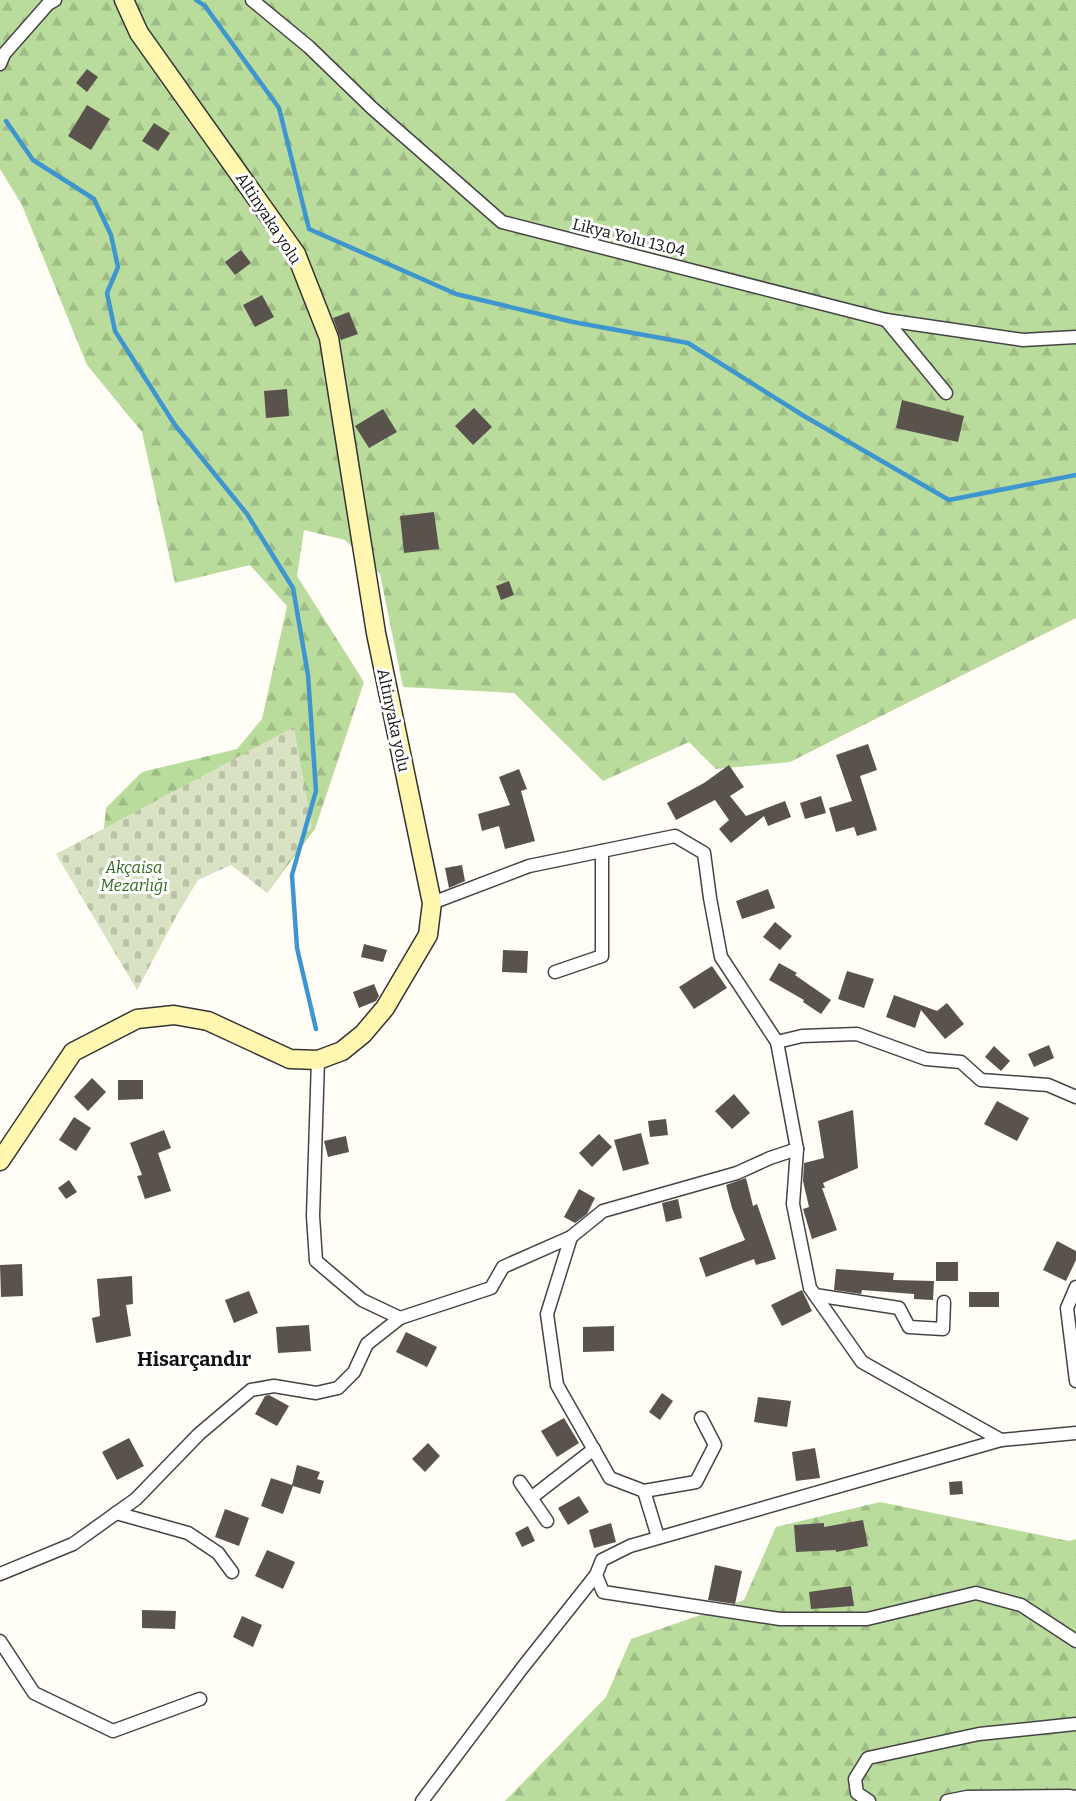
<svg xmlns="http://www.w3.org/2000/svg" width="1076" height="1801" font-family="Bitter,serif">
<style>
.forest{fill:url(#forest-firs)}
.cemetery{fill:url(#cemetery-stones)}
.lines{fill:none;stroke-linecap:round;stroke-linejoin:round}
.stream{stroke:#3f96cf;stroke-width:4.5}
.building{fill:#5a524d}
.street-casing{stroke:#444;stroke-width:15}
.secondary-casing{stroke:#333;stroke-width:21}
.street{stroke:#fff;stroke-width:12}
.secondary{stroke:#fff6b0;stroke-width:18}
.labels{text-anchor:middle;stroke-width:6;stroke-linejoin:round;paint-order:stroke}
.street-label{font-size:16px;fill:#111;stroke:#fff}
.park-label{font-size:16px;font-style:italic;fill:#2f6b1f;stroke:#fff}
.quarter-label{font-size:20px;font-weight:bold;fill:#111;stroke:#fff}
</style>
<defs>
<pattern id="forest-firs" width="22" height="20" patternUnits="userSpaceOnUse" patternTransform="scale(1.5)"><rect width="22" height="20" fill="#b9dc9c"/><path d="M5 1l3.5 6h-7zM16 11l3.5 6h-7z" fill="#9ebc85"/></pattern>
<pattern id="cemetery-stones" width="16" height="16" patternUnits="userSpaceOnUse" patternTransform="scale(1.5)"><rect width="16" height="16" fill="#d9e3c4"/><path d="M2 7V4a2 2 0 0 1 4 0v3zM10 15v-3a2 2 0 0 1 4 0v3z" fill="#b9c2a7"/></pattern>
</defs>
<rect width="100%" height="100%" fill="#fffdf5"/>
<!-- forest -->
<g class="forest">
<path d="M0 0H1076V618L790 762 716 769 689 742 603 781 514 693 403 687 380 574 345 540 304 530 297 576 364 682 315 829 267 893 276 758 101 859 106 808 142 772 237 749 262 719 287 606 250 565 175 583 142 432 87 365 22 205 0 169Z"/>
<path d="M880 1502 1069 1541 1076 1539V1801H505L606 1697 631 1639 744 1600 776 1527Z"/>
</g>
<!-- cemetery -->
<path class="cemetery" d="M294 727 312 827 267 893 231 865 198 880 178 913 137 990 56 854Z"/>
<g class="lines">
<!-- stream -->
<g class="stream">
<path d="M196 0 205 6 279 108 309 229 456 294 573 322 688 343 804 416 949 500 1076 475"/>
<path d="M6 121 33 160 94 199 111 235 118 267 107 293 115 331 175 425 247 514 293 588 308 675 316 791 292 875 297 948 316 1029"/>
</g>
</g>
<!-- building -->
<g class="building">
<path d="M87 69 98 77 87 92 76 83Z"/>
<path d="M87 105 110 119 91 150 68 136Z"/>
<path d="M154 123 170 133 158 151 142 141Z"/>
<path d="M241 250 251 263 235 275 225 262Z"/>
<path d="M262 295 274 317 255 327 243 305Z"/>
<path d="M349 312 358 334 341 340 333 318Z"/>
<path d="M287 389 289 416 266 418 264 391Z"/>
<path d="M902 400 964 416 958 442 896 428Z"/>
<path d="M474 408 492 427 473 445 455 426Z"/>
<path d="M383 409 397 432 369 448 355 426Z"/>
<path d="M434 512 439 549 404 553 400 516Z"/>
<path d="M509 581 514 595 501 600 496 586Z"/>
<path d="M868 744 877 770 860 776 877 830 857 836 854 827 836 832 829 808 852 801 836 755Z"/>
<path d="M729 765 744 787 730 796 746 816 785 801 791 817 768 826 764 816 731 843 719 829 729 820 715 800 676 820 667 803 704 783Z"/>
<path d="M519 769 527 789 521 791 535 841 505 849 499 826 482 831 478 814 510 805 499 777Z"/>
<path d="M821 796 826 813 805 819 800 803Z"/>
<path d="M462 865 465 881 449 888 445 868Z"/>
<path d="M768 889 775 908 742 919 736 901Z"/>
<path d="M775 922 792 936 780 950 763 937Z"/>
<path d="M364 944 387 950 383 962 361 957Z"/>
<path d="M503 950 528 951 527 973 502 972Z"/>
<path d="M779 963 797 973 795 975 831 1000 821 1014 803 1002 804 1000 769 980Z"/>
<path d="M712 966 727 988 694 1009 679 987Z"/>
<path d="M847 971 874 979 864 1008 838 999Z"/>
<path d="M374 984 379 996 376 1001 359 1008 353 992Z"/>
<path d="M894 995 937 1011 947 1003 964 1024 945 1039 921 1010 915 1028 886 1017Z"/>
<path d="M1049 1045 1054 1058 1034 1067 1028 1054Z"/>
<path d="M994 1046 1010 1061 1001 1071 985 1057Z"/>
<path d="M92 1078 106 1092 88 1111 74 1097Z"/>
<path d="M118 1080H143V1099L118 1100Z"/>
<path d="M734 1094 750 1113 732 1129 715 1111Z"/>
<path d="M997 1101 1029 1118 1017 1141 984 1124Z"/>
<path d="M853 1110 858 1168 823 1183 825 1188H822L837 1230 812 1239 803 1209 809 1207 803 1181 804 1163 824 1158 818 1121Z"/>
<path d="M74 1117 91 1128 76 1151 59 1140Z"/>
<path d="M666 1119 668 1135 650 1137 648 1121Z"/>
<path d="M164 1130 171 1148 158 1153 171 1191 145 1199 137 1176 142 1175 130 1143Z"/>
<path d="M641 1133 649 1164 623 1171 614 1140Z"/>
<path d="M599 1134 612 1147 592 1167 579 1153Z"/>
<path d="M346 1136 349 1152 328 1157 324 1141Z"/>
<path d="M746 1178 753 1206 757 1204 776 1259 756 1265 754 1259 706 1277 699 1258 745 1240 732 1208 726 1185Z"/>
<path d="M69 1180 77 1192 66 1199 58 1188Z"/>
<path d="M579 1189 595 1198 587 1214 575 1223 564 1217Z"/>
<path d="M678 1199 682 1218 666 1222 662 1203Z"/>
<path d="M1057 1241 1076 1251V1260L1066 1281 1043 1270Z"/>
<rect x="936" y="1262" width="22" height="19"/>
<path d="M22 1264 23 1296 1 1297 0 1265Z"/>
<path d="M836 1269 894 1273 893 1280 934 1281 933 1300 914 1299V1294L862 1290 861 1294 834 1290Z"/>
<path d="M132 1276 133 1304 126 1305 131 1336 96 1343 92 1318 100 1316 97 1279Z"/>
<path d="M802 1290 812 1311 782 1326 771 1305Z"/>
<path d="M249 1291 258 1313 234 1323 225 1300Z"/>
<rect x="969" y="1292" width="30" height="15"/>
<path d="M309 1325 311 1351 278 1353 276 1327Z"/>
<path d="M614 1326V1351L583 1352V1327Z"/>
<path d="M406 1332 437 1347 427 1367 396 1352Z"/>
<path d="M662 1393 673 1401 660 1420 649 1412Z"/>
<path d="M269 1395 289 1406 277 1426 255 1414 265 1396Z"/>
<path d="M758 1397 791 1401 787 1427 754 1422Z"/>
<path d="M564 1418 579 1443 557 1457 541 1431Z"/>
<path d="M129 1438 144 1466 117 1480 102 1452Z"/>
<path d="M428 1443 440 1456 425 1472 412 1459Z"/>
<path d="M815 1448 820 1478 796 1481 792 1452Z"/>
<path d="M297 1465 320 1472 317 1479 324 1481 320 1494 293 1486 283 1514 261 1506 271 1478 292 1485Z"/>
<path d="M962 1481 963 1494 950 1495 949 1482Z"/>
<path d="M579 1496 589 1512 568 1525 558 1508Z"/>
<path d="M225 1509 249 1518 239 1546 215 1537Z"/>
<path d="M863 1520 868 1546 836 1552V1550L796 1552 794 1525 824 1523V1527Z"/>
<path d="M611 1523 616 1542 594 1548 589 1530Z"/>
<path d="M528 1526 535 1541 522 1547 515 1533Z"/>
<path d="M267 1550 295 1562 283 1589 255 1576Z"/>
<path d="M715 1565 742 1571 735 1604 708 1600Z"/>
<path d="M851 1586 854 1606 811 1609 809 1592Z"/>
<path d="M142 1610 176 1611 175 1629 142 1628Z"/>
<path d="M242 1616 262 1625 253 1647 233 1637Z"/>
</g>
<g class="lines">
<defs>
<g id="street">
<path d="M252 0 309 47 372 108 502 222 886 320 1023 340 1076 337"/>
<path d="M0 64 4 54 48 4 55 0"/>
<path d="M886 320 946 393"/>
<path d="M432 903 529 866 675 836 704 853 710 898 721 957 777 1042 797 1149 793 1204 810 1288 862 1362 1001 1440 630 1546 602 1560 596 1575 603 1592 780 1619H867L976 1593 1021 1605 1076 1641"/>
<path d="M555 972 602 956V851"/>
<path d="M777 1042 802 1036 857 1034 926 1059 961 1062 981 1080 1048 1085 1076 1097"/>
<path d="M318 1060 313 1216 316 1261 362 1300 400 1318"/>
<path d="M571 1237 547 1314 557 1385 610 1478 644 1491 658 1537"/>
<path d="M1076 1287 1067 1308 1076 1381"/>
<path d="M815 1295 899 1308 909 1327 943 1329 944 1302"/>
<path d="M1001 1440 1076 1433"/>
<path d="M520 1482 547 1521"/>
<path d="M644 1491 696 1482 715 1445 701 1418"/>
<path d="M531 1498 594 1449"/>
<path d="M116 1513 188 1533 218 1553 232 1572"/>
<path d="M0 1574 73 1544 136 1499 199 1434 251 1390 274 1386 316 1393 338 1388 354 1372 367 1344 400 1318 491 1288 503 1267 571 1237 603 1211 737 1173 770 1158 797 1149"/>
<path d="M0 1641 34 1693 113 1731 200 1699"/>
<path d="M422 1801 523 1667 596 1575"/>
<path d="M869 1801 857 1793 855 1779 868 1758 979 1734 1076 1724"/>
<path d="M947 1801 967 1797 1069 1796 1076 1797"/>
</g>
<path id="secondary" d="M0 1161 73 1052 137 1019 174 1015 208 1021 290 1059 318 1060 342 1051 363 1034 385 1008 428 935 432 903 376 633 329 338 296 254 139 33 124 0"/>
</defs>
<!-- street casing -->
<use href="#street" class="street-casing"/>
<!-- secondary casing -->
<use href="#secondary" class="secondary-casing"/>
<!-- street -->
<use href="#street" class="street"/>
<!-- secondary -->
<use href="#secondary" class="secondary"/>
</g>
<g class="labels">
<!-- street labels -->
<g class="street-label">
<text transform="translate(269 218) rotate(57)" y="6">Altinyaka yolu</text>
<text transform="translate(629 237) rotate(14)" y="6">Likya Yolu 13.04</text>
<text transform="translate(394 720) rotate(78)" y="6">Altinyaka yolu</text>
</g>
<!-- park labels -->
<g class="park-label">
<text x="134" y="873">Akçaisa<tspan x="134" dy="18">Mezarlığı</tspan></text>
</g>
<!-- quarter labels -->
<g class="quarter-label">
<text x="194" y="1366">Hisarçandır</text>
</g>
</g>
</svg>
